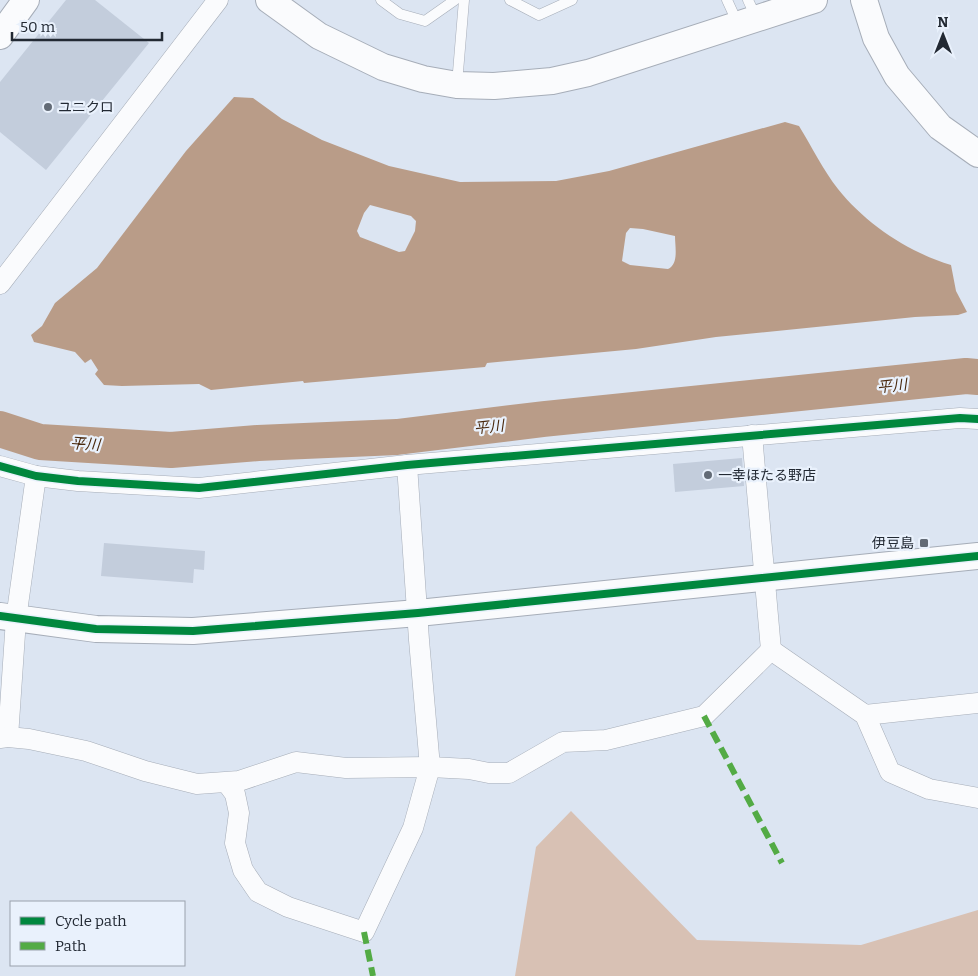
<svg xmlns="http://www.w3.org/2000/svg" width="978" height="976" font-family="Bitter,'Noto Sans JP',serif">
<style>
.forest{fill:#d8c1b4}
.water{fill:#b99c88;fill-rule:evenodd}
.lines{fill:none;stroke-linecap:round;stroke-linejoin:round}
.river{stroke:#b99c88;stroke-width:36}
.building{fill:#c3cddc}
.service-casing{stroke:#a6adb8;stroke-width:11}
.minor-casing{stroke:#a6adb8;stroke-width:21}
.tertiary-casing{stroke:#a6adb8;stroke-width:28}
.service{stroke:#fafbfd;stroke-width:10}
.minor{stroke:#fafbfd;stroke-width:20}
.tertiary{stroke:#fafbfd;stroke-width:26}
.quiet{stroke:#53ab45;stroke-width:6;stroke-dasharray:12 6;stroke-linecap:butt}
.cycleway-casing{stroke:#e9f1fc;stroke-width:11}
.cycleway{stroke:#00873e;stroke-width:8}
.poi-dot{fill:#636b76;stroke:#e9f1fc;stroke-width:2}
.labels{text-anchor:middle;stroke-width:4.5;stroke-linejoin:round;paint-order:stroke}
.poi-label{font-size:14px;fill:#222933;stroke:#e9f1fc;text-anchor:start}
.water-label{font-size:15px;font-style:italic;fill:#4a290e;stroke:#e9f1fc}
</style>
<rect width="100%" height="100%" fill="#dce5f2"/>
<!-- forest -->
<path class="forest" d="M571 811 697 940 861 945 978 910V976H515L536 847Z"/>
<!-- water -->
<path class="water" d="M234 97 253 98 282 119 322 140 389 166 460 182 556 181 609 171 785 122 799 126C812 147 823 170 838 189 866 224 908 252 951 265L956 291 967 312 958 315 915 317 716 337 636 349 487 363 485 367 304 383 303 381 211 390 199 384 122 386 104 385 95 374 98 370 91 359 85 363 75 352 34 342 31 335 42 326 55 303 97 268 186 151ZM370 205 411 216 416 221 415 231 405 251 399 252 360 237 357 231 364 213ZM630 228 643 229 675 236C675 247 679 264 668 269L630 265 622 261 626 233Z"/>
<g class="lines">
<!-- river -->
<path class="river" d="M0 429 40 442 171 450 258 443 397 437 544 419 966 376 978 377"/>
</g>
<!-- building -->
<g class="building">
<path d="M66 0H95L149 43 46 170 0 132V82Z"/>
<path d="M742 458 744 486 675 492 673 464Z"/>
<path d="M104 543 205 551 204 570 194 569 193 583 101 576Z"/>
</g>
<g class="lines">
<defs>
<g id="service">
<path d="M381 0 400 14 425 21 455 0"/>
<path d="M510 0 539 15 572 0"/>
<path d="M727 0 738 24"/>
<path d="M748 0 756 17"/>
<path d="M457 84 464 0"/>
</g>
<g id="minor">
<path d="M0 284 218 0"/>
<path d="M752 435 771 650"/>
<path d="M0 466 36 476 78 481 199 488 407 465 960 418 978 419"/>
<path d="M771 650 865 715 890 772 929 789 978 798"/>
<path d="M865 715 978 703"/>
<path d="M8 737 16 619 36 476"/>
<path d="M0 738 8 737 29 739 86 751 145 771 197 784 239 781 296 762 346 768 430 767 469 769 489 773H509L563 742 606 740 704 716 771 650"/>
<path d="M227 783 235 794 239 813 235 843 243 870 258 892 288 907 364 932 413 828 430 767 419 640 407 465"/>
</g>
<g id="tertiary">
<path d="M269 0 319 36 383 67 423 79 457 85 494 86 552 81 588 73 814 0"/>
<path d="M864 0 876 38 897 76 940 127 978 154"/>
<path d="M0 36 26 0"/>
<path d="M0 616 96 629 193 631 418 613 978 556"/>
</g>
</defs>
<!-- service casing -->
<use href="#service" class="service-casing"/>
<!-- minor casing -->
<use href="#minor" class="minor-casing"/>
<!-- tertiary casing -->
<use href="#tertiary" class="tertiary-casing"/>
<!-- service -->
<use href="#service" class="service"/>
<!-- minor -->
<use href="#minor" class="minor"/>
<!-- tertiary -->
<use href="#tertiary" class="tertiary"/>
<!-- quiet -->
<g class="quiet">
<path d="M704 716 782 863"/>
<path d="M364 932 373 976"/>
</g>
<defs>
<g id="cycleway">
<path d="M0 466 36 476 78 481 199 488 407 465 960 418 978 419"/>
<path d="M0 616 96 629 193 631 418 613 978 556"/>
</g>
</defs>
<!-- cycleway casing -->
<use href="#cycleway" class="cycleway-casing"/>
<!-- cycleway -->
<use href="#cycleway" class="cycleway"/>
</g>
<!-- markers -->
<g class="poi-dot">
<circle cx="48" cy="107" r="5"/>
<circle cx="708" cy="475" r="5"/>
<rect x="919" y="538" width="10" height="10" rx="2.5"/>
</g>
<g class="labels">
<!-- poi labels -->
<g class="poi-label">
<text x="58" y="112">ユニクロ</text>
<text x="718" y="480">一幸ほたる野店</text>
<text x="914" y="548" text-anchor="end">伊豆島</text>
</g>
<!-- water labels -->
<g class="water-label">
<text transform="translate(892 386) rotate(-6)" y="5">平川</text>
<text transform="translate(489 427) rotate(-6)" y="5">平川</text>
<text transform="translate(85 444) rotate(4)" y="5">平川</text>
</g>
</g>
<!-- legend -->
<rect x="10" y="901" width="175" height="65" fill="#e9f1fc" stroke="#99a1ac"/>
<rect x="20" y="917" width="25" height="8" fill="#00873e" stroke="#99a1ac"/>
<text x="55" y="926" font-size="15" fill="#222933">Cycle path</text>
<rect x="20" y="942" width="25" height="8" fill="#53ab45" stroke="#99a1ac"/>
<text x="55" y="951" font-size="15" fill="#222933">Path</text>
<!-- north arrow -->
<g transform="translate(943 35)" stroke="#e9f1fc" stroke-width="4" paint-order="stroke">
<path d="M0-4L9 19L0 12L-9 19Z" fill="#222933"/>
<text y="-8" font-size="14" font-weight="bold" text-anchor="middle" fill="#222933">N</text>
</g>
<!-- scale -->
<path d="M12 32v8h150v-8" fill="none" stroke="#222933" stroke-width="2.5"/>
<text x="20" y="32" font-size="15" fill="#222933" stroke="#e9f1fc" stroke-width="4" paint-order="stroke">50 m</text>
</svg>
